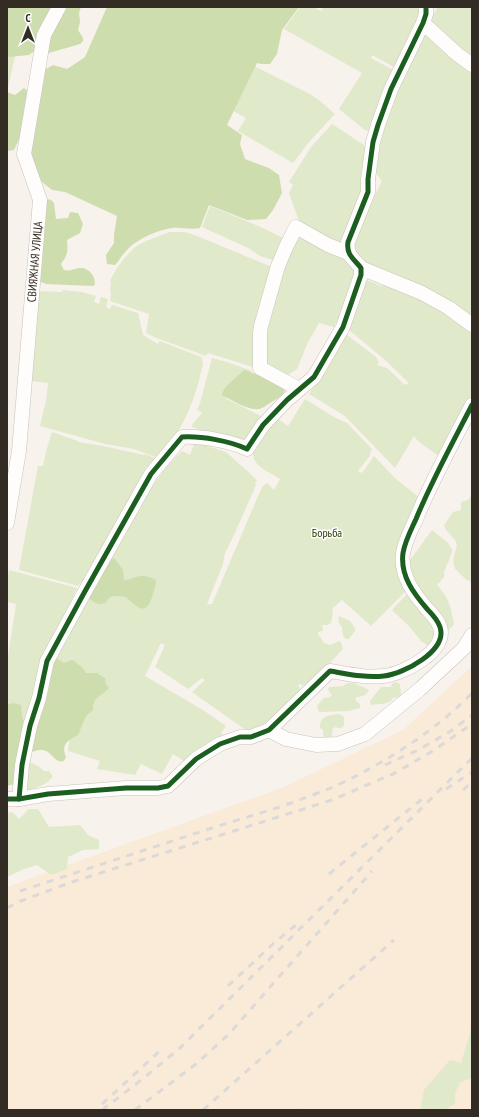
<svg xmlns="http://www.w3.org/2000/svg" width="479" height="1117" font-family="'PT Sans Narrow',sans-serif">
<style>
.built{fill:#faead8}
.green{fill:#e0e9ca}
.forest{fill:#ceddae}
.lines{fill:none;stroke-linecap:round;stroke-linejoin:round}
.minor-casing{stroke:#c9c3bd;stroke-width:15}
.minor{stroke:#fefdfc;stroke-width:14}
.rail{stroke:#dcdad8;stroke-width:3;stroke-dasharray:7 7;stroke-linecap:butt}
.cycleway-casing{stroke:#fff;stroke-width:8}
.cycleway{stroke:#1b5e20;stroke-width:5}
.labels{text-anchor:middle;stroke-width:3;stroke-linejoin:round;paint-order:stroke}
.street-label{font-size:12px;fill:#332c24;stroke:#fff}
.park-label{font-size:12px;fill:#2c3e01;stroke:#fff}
</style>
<rect width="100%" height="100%" fill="#f8f2ec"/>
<!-- built -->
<path class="built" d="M472 666V1110H7V887L284 787 403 730Z"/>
<!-- green -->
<g class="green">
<path d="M7 7H26L7 92Z"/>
<path d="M300 7H313L321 11 324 7H424L396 68 372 55 371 58 395 71 371 132 365 130 339 109 362 73 284 29Z"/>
<path d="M435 7H472V61L428 23 437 9Z"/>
<path d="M424 32 472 69V321L365 265 352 252 360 227 382 181C379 177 375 172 373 167 371 158 379 142 383 133L379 131Z"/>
<path d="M252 65 310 94 320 101 335 114 309 142 293 163 238 131 246 118 228 108Z"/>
<path d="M332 124 367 147 361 202 342 245 300 224 289 193 293 185 289 182 311 147Z"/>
<path d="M210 206 263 228 285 239 277 258 273 260 260 256 248 248 202 227Z"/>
<path d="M170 232H185L197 236 272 267 256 359 253 367 208 353 206 356 154 337 146 333 149 314 110 301 111 292 110 291 111 282 110 281C116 268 128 251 140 244 149 239 160 236 170 232Z"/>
<path d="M294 233 346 258 355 269V275L342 311 334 327 319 323 308 342 297 369 286 376 268 368 263 357 267 322 275 305 270 302Z"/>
<path d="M367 280 382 286 385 283 423 299 472 329V394L440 457 418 441 414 436 395 468 345 416 309 394 347 335 376 357 379 363 377 365 387 368 405 385 409 383 384 359 349 330 358 290 364 289Z"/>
<path d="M62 290 82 292 96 296 94 302 99 304 101 297 108 299 106 307 110 309 112 305 138 313 143 335 158 344 160 341 201 357 203 363C198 388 191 410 177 433 172 442 165 450 158 458L134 449 105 444 40 426 46 401 48 383 31 381 38 291 62 292Z"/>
<path d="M212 358 227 362 252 371 225 398 261 416 248 438C228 445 208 435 191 426L202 413 197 410 200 403Z"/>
<path d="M305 399 334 417 347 423 372 449 369 457 358 471 362 473 374 456 395 478 421 499 404 538 408 589 371 626 342 600 332 609 333 612 331 623 327 625H322L323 631 318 632V635L321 638 324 643 330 645 339 641 341 642 343 649 331 662 326 668 308 684 303 685 298 684 300 689C286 707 270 722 250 733L192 692 205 680 202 678 188 689 155 667 165 645 161 643 145 676 203 710 226 726 221 733 223 734 187 763 173 754 162 774 141 764 135 775 97 769 100 761 68 751 71 727 50 665 61 644 68 640V634L145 497 166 467 182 451 190 455 195 442 226 452 257 480 255 483 256 485 234 535 225 553 223 564 207 604H212L262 487 267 483 274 490 280 479C270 472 252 467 253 452L274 416 288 426Z"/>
<path d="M52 432 78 441V442L103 446 144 455 145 454 157 459 86 578 80 583 78 586 19 570 38 466H43L47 448Z"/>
<path d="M472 494V582H471C464 579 461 574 455 569L453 560 457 545 455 540 446 530 444 525 453 512 461 510V502L468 500Z"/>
<path d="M432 530 447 542 452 549V553L444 572V577L437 585C449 598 451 607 454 624L448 631 405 567Z"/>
<path d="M9 570 77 588 64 616 26 727 7 724V663L16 604 7 602V580Z"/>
<path d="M409 592 436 631 430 647 421 641 410 627 392 610Z"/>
<path d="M339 616 350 621 355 628V631L349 639H346L343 636 342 627 339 623 338 619Z"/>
<path d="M395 682 400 684 401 694 399 697 393 698C388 706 379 703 371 705L370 701 381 687H391L392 684Z"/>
<path d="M348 683H354L369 690C367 695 362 697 357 697L355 700 360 704V708L348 711 319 712 317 706 324 698 330 697 332 695 328 690 329 687 343 686Z"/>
<path d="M340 714 344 717V725L342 728H338L335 727C330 730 334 735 330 738H325L323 734V730L320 728C319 715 331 715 340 714Z"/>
<path d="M28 761 38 766 44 771H49L53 776C48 784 38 787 29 790L26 788Z"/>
<path d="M29 809H38L49 827 80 825 88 835 99 840V849L83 850 68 857 67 869 51 875 37 865 24 869 7 877V813L12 812 19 819Z"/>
<path d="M471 1030 472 1078 460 1082 455 1094V1104L444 1110H419L421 1107 424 1090 450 1060 461 1063Z"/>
</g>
<!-- forest -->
<g class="forest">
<path d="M7 7H53L37 49 29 55 9 57 7 56Z"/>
<path d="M61 7H81L79 13 80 22 78 30 83 38V41L80 44 49 53 47 52 48 38Z"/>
<path d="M107 7H299L282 30 277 54 270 64H261L257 63 227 125 242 135 240 144 245 159 269 168 279 175 282 193 273 210 266 219 247 220 209 205 200 228C191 230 181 227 172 228 158 230 142 237 131 246 125 251 120 259 115 265L107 264 106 255 114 243V235L117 216 65 192 52 190 42 182 36 170 29 151 44 70 53 65 67 69 85 57Z"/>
<path d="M24 88 31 94 22 133 14 150 7 151V92L15 95Z"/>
<path d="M47 199 51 200 54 203 56 219 68 218 70 212 78 213 83 224 80 233 67 240C68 252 68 254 61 264L64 270C70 272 74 268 81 268 89 268 95 276 95 284L93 286 46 284 41 282 37 277 43 203Z"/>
<path d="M245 370 258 375 265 376 285 388C285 394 279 398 273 401 268 404 264 408 259 409 249 411 232 400 223 396L222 394C225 385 236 378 243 371Z"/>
<path d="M111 558 115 559 123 570 124 580C131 580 133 577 140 576 145 575 152 578 156 580V583C154 590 152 599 149 604 142 615 134 603 128 599 122 595 116 596 110 597 109 598 106 602 105 603 100 606 92 602 88 597Z"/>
<path d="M56 658 64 663 71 660 75 661 76 663 82 667 86 673H97L106 679 105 683 109 688C101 697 93 696 93 710L86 716 78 735C67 741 61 744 66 757L64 761C54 764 52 751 43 750 39 749 35 752 31 752L46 678Z"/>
<path d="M13 703 21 705 22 717 25 724 15 784 7 786V705Z"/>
</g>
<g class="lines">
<defs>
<g id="minor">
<path d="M423 23 457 54 472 65"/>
<path d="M361 268 422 293 449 308 472 325"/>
<path d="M299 389 260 368V333L261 326 278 266 286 247 296 227 328 245 348 253"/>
<path id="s1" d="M7 523 19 451 40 200 24 154 44 35 59 7"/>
<path d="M269 730 286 739 316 745 338 744 365 734 420 689 464 648 472 635"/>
<path d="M7 799H19L22 765 30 726 39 698 47 661 84 593 151 474 182 437C202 436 230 441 247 449L263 425 287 400 314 377 343 327 361 275V268C354 259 346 255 348 242L368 192V179L373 142 378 125 391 89 423 23 426 14V7"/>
<path d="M19 799 48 794 126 788H158L168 786 196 759 220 744 240 737H251L269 730 330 671C348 674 365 678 384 676 403 674 448 651 440 627 438 621 432 614 428 610 414 594 400 576 403 553 405 541 411 530 416 519 432 480 453 442 472 405"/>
</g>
</defs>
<!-- minor casing -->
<use href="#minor" class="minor-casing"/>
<!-- minor -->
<use href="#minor" class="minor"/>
<!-- rail -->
<g class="rail">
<path d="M385 765 418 750 451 731 472 715"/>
<path d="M446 789 472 772"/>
<path d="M463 790 472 782"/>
<path d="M313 795C323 791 332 788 342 783 389 760 435 731 472 693"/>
<path d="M329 874 427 795"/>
<path d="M20 891 212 828 283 806 318 793"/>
<path d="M7 908 18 902 72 882 332 800 395 773 431 752 472 724"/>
<path d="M228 986 274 943 296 925"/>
<path d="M102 1104 164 1047"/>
<path d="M102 1110C129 1090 155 1069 181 1047L472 758"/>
<path d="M135 1110 196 1064 228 1035 372 871"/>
<path d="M203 1110 394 940"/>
<path d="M299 1110 300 1109"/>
</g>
<defs>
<g id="cycleway">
<path d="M7 799H19L22 765 30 726 39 698 47 661 84 593 151 474 182 437C202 436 230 441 247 449L263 425 287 400 314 377 343 327 361 275V268C354 259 346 255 348 242L368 192V179L373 142 378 125 391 89 423 23 426 14V7"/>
<path d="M19 799 48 794 126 788H158L168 786 196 759 220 744 240 737H251L269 730 330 671C348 674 365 678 384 676 403 674 448 651 440 627 438 621 432 614 428 610 414 594 400 576 403 553 405 541 411 530 416 519 432 480 453 442 472 405"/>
</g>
</defs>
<!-- cycleway casing -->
<use href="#cycleway" class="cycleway-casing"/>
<!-- cycleway -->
<use href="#cycleway" class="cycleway"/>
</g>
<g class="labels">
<!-- street labels -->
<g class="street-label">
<text dy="4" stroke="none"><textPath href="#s1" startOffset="263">СВИЯЖНАЯ УЛИЦА</textPath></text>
</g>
<!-- park labels -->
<g class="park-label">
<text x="327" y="537">Борьба</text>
</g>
</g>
<!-- border -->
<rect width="479" height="1117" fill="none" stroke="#332c24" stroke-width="16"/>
<!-- north arrow -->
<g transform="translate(28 28)" stroke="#ffffff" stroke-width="3" paint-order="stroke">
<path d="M0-3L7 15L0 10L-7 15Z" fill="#332c24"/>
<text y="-6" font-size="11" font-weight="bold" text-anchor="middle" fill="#332c24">С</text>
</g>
</svg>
